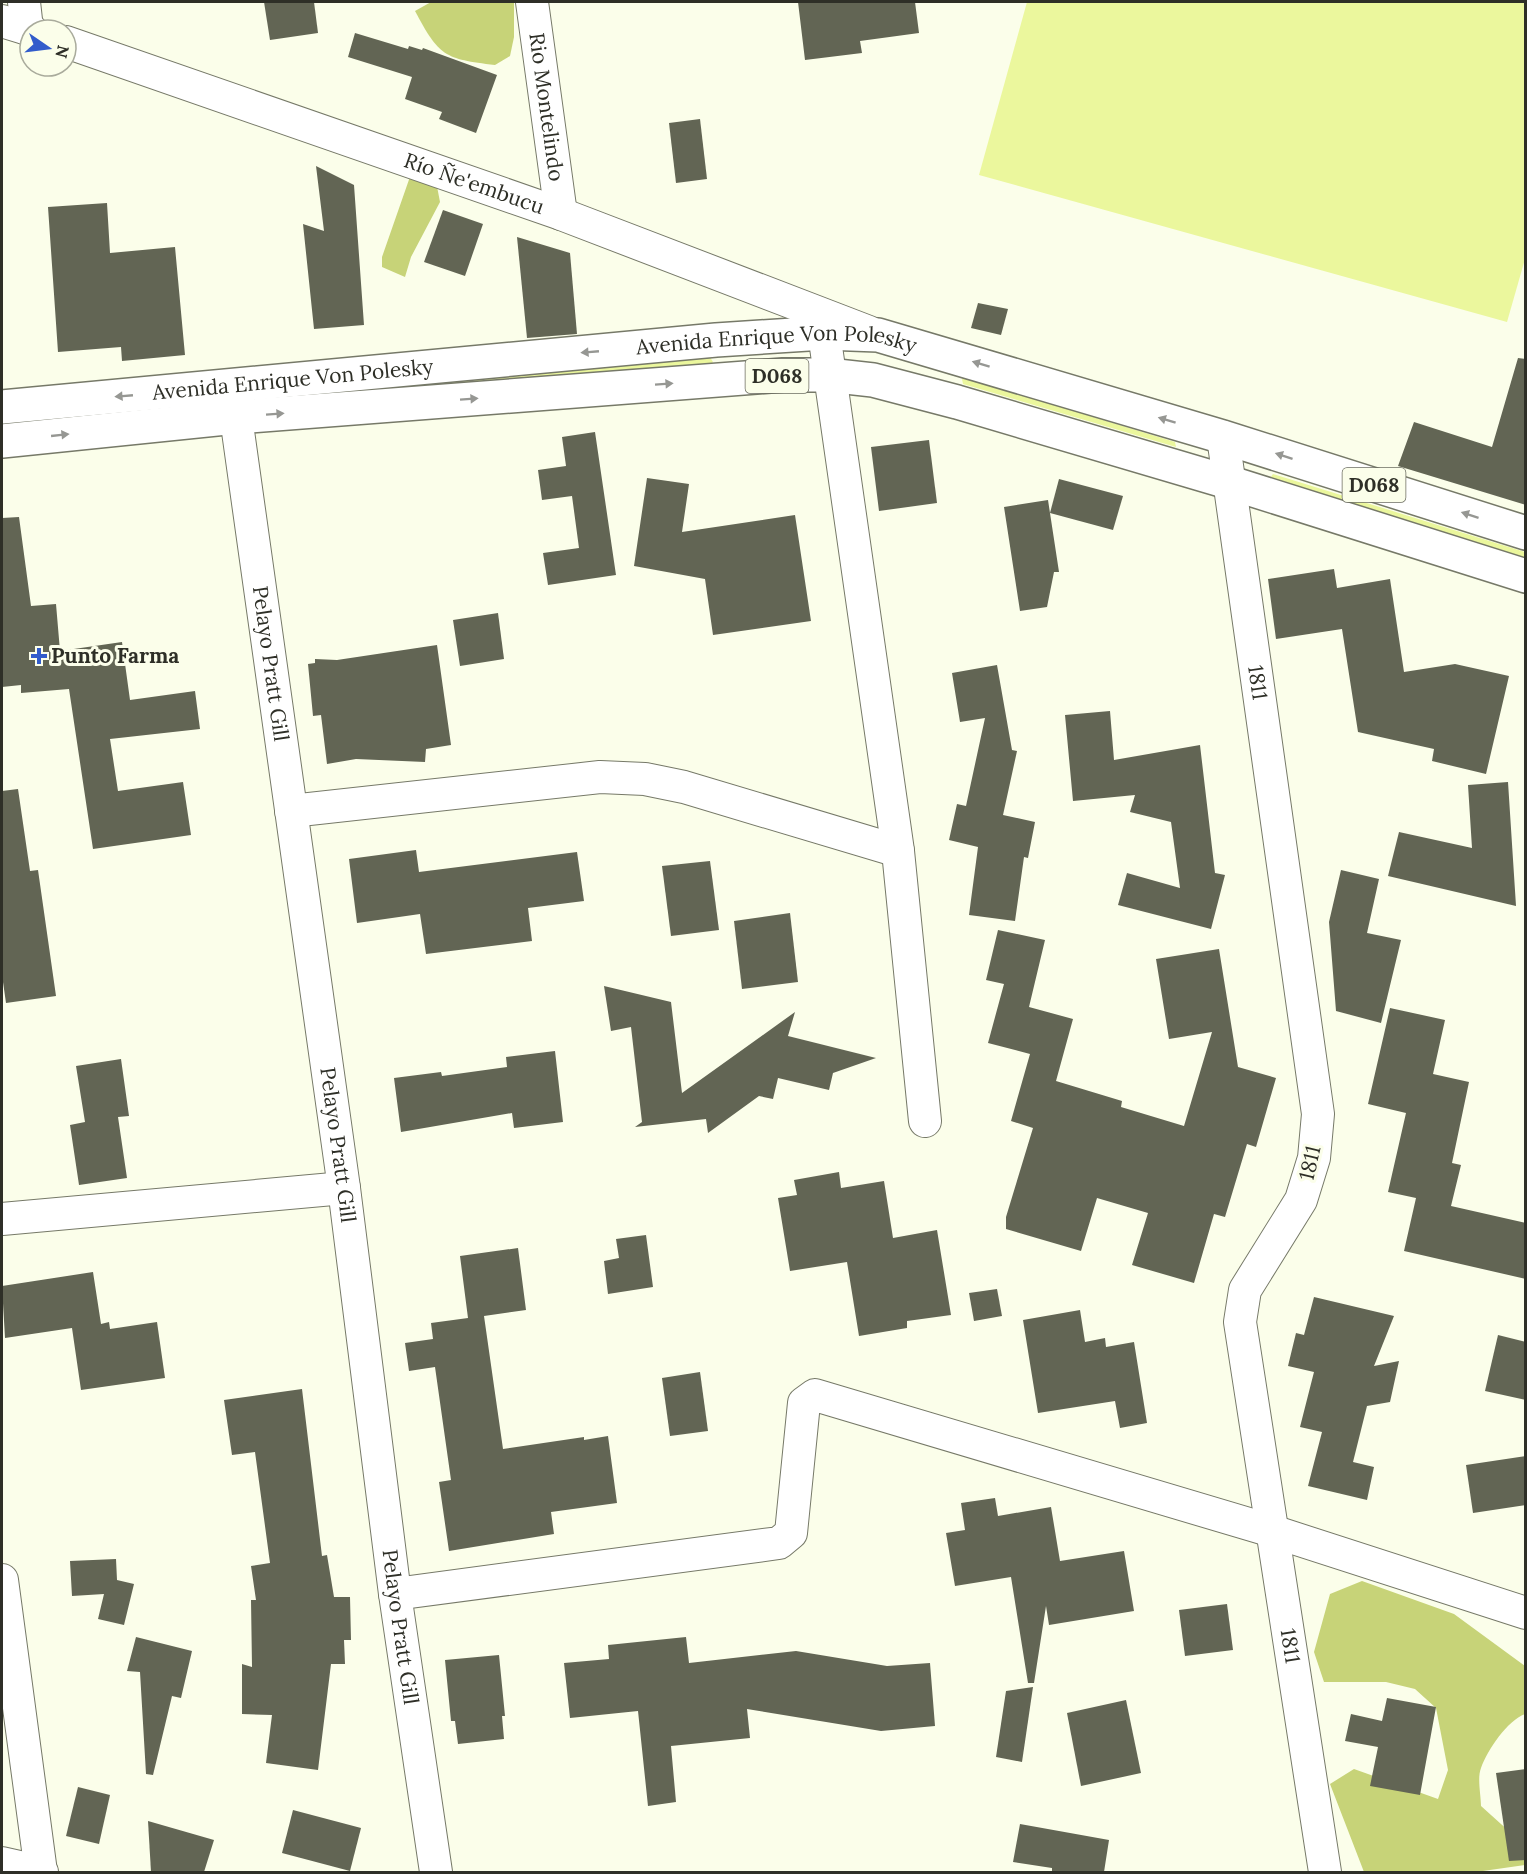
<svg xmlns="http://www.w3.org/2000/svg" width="1527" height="1874" font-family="Lora,serif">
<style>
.green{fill:#ebf79d}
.forest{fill:#c7d378}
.building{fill:#626554}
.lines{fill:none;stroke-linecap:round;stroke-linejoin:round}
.minor-casing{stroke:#767968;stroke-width:34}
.primary-casing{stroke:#767968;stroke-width:36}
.minor{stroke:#fff;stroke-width:32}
.primary{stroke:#fff;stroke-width:33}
.oneway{fill:#969793}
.poi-dot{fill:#325ccb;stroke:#fbfeea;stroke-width:2}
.labels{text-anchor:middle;stroke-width:6;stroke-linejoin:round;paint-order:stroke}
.shield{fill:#fbfeea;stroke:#6c6d62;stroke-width:1.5}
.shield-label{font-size:20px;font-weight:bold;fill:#2e2f27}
.street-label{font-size:21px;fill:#2e2f27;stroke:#fbfeea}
.poi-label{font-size:21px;font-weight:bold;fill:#2e2f27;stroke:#fbfeea;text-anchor:start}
</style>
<rect width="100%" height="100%" fill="#fbfeea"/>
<!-- green -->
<g class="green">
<path d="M1027 2H1525V259L1507 322 979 175Z"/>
<path d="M710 357 713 362 711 364 283 399Z"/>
<path d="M966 378 1175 442 1176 447 963 384 962 379Z"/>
<path d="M1273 474 1525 552V560L1270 478Z"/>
</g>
<!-- forest -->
<g class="forest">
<path d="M431 2H514V37L510 56 495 65C444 59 439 56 415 11Z"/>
<path d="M412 171 435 176 440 202 411 257 405 277 382 267V257Z"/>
<path d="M1362 1581 1454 1614 1525 1666V1714C1507 1721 1488 1749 1481 1768 1477 1778 1481 1795 1481 1806L1511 1833 1525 1828V1865L1476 1872H1364L1330 1784 1354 1769 1438 1799 1448 1770 1436 1708 1415 1689 1386 1682H1324L1314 1652 1330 1594Z"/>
</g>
<!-- building -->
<g class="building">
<path d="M264 2H314L318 33 270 40Z"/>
<path d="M798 2H915L919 33 860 41 862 53 805 60Z"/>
<path d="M355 33 408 49 409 46 422 50 423 48 497 75 476 133 439 119 442 112 405 99 412 77 348 57Z"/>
<path d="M700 119 707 179 676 183 669 123Z"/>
<path d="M316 166 354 185 364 325 314 329 303 224 324 231Z"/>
<path d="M107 203 110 253 175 247 185 355 122 361 121 347 58 352 48 207Z"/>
<path d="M443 210 483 224 465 276 424 262Z"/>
<path d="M517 237 570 253 577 334 527 338Z"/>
<path d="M978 303 1008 309 1001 335 971 328Z"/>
<path d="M1518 358 1526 359V505L1398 466 1414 422 1492 447Z"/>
<path d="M595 432 616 575 548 585 543 553 579 548 572 496 542 500 538 470 566 466 562 437Z"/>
<path d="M929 440 937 503 879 511 871 447Z"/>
<path d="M647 478 689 484 682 532 795 515 811 621 713 635 705 579 634 566Z"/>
<path d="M1059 479 1123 496 1113 530 1050 513Z"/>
<path d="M1048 500 1059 572H1054L1047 607 1020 611 1004 507Z"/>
<path d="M19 517 31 606 56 604 60 651 122 642 130 700 195 691 200 729 110 739 118 791 183 782 191 835 93 849 69 689 21 693V685L2 687V518Z"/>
<path d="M1334 569 1337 588 1390 579 1404 672 1455 664 1509 676 1486 774 1432 761 1434 749 1358 732 1342 629 1276 639 1268 579Z"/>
<path d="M498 613 504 659 460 666 453 620Z"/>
<path d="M437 645 451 745 426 749 425 762 356 759 327 764 321 715 313 716 308 664 315 663V659L337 660Z"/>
<path d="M997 665 1012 750 1017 751 1003 815 1035 822 1028 858 1024 857 1015 921 969 915 978 847 949 840 957 804 966 806 985 718 960 722 952 673Z"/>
<path d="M1110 711 1114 760 1200 745 1215 873 1225 875 1211 929 1118 905 1127 873 1180 888 1171 822 1130 812 1135 795 1073 801 1065 715Z"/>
<path d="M1508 782 1516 906 1388 876 1399 832 1472 848 1468 785Z"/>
<path d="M18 789 30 871 38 870 56 996 6 1003 2 975V791Z"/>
<path d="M416 850 419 872 577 852 584 901 528 908 532 941 426 954 420 914 357 923 349 859Z"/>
<path d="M710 861 719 930 671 936 662 866Z"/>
<path d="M1341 870 1379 879 1367 933 1401 940 1381 1023 1336 1011 1329 922Z"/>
<path d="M790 913 798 982 742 989 734 921Z"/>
<path d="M998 930 1045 940 1029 1007 1073 1019 1056 1081 1122 1101 1121 1107 1184 1126 1212 1032 1169 1039 1156 959 1219 949 1238 1067 1276 1078 1256 1147 1247 1144 1225 1217 1214 1214 1194 1283 1132 1265 1148 1213 1097 1198 1081 1251 1006 1229V1217L1033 1128 1011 1121 1030 1054 988 1043 1004 984 986 980Z"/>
<path d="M604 986 671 1002 682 1093 795 1012 788 1036 876 1058 833 1073 829 1090 778 1078 773 1099 759 1096 708 1133 706 1119 635 1127 642 1122 631 1027 611 1031Z"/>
<path d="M1390 1008 1445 1020 1433 1074 1469 1082 1452 1163 1461 1165 1451 1206 1526 1223V1279L1404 1251 1416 1198 1388 1192 1406 1113 1368 1104Z"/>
<path d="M555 1051 563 1122 514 1128 512 1113 401 1132 394 1078 441 1072 442 1076 507 1067 506 1057Z"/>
<path d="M121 1059 129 1116 118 1117 127 1178 79 1185 70 1125 85 1122 76 1066Z"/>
<path d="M839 1172 841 1188 884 1181 893 1238 937 1230 951 1315 907 1321V1328L859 1336 847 1262 790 1271 778 1198 797 1195 794 1180Z"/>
<path d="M646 1235 653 1287 608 1294 604 1261 619 1258 616 1239Z"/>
<path d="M518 1248 526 1310 484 1316 503 1449 584 1437V1440L608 1436 617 1503 551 1512 554 1534 449 1551 439 1482 451 1480 435 1367 409 1371 405 1343 433 1339 431 1323 468 1318 460 1256Z"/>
<path d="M93 1272 101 1324 109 1322 110 1329 157 1322 165 1378 81 1390 72 1328 5 1338 2 1286Z"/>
<path d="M997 1289 1002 1316 974 1321 969 1293Z"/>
<path d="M1314 1297 1394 1316 1374 1366 1399 1361 1390 1402 1367 1406 1353 1462 1374 1467 1367 1500 1308 1486 1322 1432 1300 1427 1314 1372 1288 1366 1296 1333 1304 1335Z"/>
<path d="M1080 1310 1085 1342 1105 1338 1106 1347 1134 1342 1147 1423 1120 1428 1115 1401 1038 1413 1023 1320Z"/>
<path d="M1498 1335 1526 1342V1400L1485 1391Z"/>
<path d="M700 1372 708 1431 670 1436 662 1378Z"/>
<path d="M302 1389 322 1556 327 1555 334 1597H350L351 1640H344L345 1664H331L318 1770 266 1763 272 1715 242 1714V1664L252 1667 251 1600H256L251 1566 270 1563 255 1452 232 1455 224 1400Z"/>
<path d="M1526 1456V1505L1473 1513 1466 1465Z"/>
<path d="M995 1498 998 1516 1051 1507 1060 1561 1124 1551 1134 1611 1049 1625 1046 1606 1034 1683H1028L1011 1577 955 1586 946 1533 965 1530 961 1503Z"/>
<path d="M116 1559 117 1580 134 1584 124 1625 98 1619 104 1594 72 1596 70 1561Z"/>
<path d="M1227 1604 1233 1650 1185 1656 1179 1610Z"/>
<path d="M136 1637 192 1651 181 1698 172 1696 153 1775 146 1774 140 1672 127 1671Z"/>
<path d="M686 1637 689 1663 796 1651 887 1666 930 1663 935 1726 881 1731 747 1709 750 1738 671 1746 676 1802 648 1806 638 1711 570 1718 564 1663 609 1659 608 1645Z"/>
<path d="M499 1655 505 1716H502L504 1739 458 1744 455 1721H451L445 1660Z"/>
<path d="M1033 1687 1022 1762 996 1757 1006 1691Z"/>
<path d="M1387 1698 1436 1707 1420 1795 1370 1786 1378 1747 1345 1741 1351 1714 1382 1721Z"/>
<path d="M1126 1700 1141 1773 1081 1786 1067 1713Z"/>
<path d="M1526 1769V1860L1509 1861 1496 1773Z"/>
<path d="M78 1787 110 1795 99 1844 66 1836Z"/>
<path d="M293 1810 361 1828 350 1871 282 1853Z"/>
<path d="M148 1821 214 1840 204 1872H151Z"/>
<path d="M1020 1824 1109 1840 1104 1872H1052V1868L1013 1862Z"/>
</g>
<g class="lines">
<defs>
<g id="minor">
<path d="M24 2 27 29"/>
<path id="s1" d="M532 2 561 214"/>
<path d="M2 21 31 30"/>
<path id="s2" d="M66 42 561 214 869 332"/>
<path d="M824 333 898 851 925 1121"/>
<path id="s3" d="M236 417 344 1188 395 1594 436 1872"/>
<path id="s4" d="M1223 437 1318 1114 1314 1158 1301 1200 1245 1290 1240 1322 1325 1872"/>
<path d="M291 811 600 777 645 779 684 787 898 851"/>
<path d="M2 1219 344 1188"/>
<path d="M2 1580 41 1872"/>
<path d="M395 1594 779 1543 791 1533 804 1403 815 1395 1272 1531 1526 1613"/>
<path d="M2 1863 42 1872"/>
</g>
<g id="primary">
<path id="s5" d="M2 407 716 340 824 333 878 335 1223 437 1526 533"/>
<path d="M2 441 236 417 783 375H828L873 380 957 402 1231 483 1526 576"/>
</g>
</defs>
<!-- minor casing -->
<use href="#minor" class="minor-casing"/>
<!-- primary casing -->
<use href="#primary" class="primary-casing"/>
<!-- minor -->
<use href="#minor" class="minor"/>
<!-- primary -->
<use href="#primary" class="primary"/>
</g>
<!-- one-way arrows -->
<defs><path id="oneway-solid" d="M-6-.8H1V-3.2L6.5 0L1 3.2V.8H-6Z" transform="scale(1.5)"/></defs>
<g class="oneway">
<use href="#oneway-solid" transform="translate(590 352) rotate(175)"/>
<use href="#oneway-solid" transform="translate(981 364) rotate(-163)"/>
<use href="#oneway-solid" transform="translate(664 384) rotate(-4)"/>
<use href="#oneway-solid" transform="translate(124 396) rotate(175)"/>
<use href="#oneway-solid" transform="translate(469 399) rotate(-4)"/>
<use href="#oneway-solid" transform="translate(275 414) rotate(-4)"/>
<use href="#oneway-solid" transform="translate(1167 420) rotate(-163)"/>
<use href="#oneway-solid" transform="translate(60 435) rotate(-6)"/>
<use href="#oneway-solid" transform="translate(1284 456) rotate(-162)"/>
<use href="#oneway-solid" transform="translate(1470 515) rotate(-162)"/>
</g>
<!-- markers -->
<path class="poi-dot" d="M36 647h6v6h6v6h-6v6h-6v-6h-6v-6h6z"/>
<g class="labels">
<!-- shield labels -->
<g class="shield">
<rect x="745.5" y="359" width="63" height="34" rx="4.5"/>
<rect x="1342.5" y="468" width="63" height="34" rx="4.5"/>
</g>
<g class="shield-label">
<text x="777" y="383">D068</text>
<text x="1374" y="492">D068</text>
</g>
<!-- street labels -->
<g class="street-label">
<text dy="7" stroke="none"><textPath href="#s1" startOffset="106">Rio Montelindo</textPath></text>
<text dy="7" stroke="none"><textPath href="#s2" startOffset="432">Río Ñe'embucu</textPath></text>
<text dy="7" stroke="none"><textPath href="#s5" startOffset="778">Avenida Enrique Von Polesky</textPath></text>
<text dy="7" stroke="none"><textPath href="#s5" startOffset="292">Avenida Enrique Von Polesky</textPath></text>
<text dy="7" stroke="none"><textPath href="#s3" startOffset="249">Pelayo Pratt Gill</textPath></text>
<text dy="7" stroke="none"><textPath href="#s4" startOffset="248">1811</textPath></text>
<text dy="7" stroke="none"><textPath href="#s3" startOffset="735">Pelayo Pratt Gill</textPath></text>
<text transform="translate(1310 1163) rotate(-77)" y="7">1811</text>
<text dy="7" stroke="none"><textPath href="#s3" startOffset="1221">Pelayo Pratt Gill</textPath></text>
<text dy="7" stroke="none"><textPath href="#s4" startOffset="1238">1811</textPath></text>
</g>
<!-- poi labels -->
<g class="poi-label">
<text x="51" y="663">Punto Farma</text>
</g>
</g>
<!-- border -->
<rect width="1527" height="1874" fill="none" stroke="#2e2f27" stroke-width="6"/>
<!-- north arrow -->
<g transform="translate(48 48) rotate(104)"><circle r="28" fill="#fbfeea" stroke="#a9ab9c" stroke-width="1.5"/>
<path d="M0-4.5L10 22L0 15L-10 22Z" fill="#325ccb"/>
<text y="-9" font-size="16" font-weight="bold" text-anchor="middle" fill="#2e2f27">N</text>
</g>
</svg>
